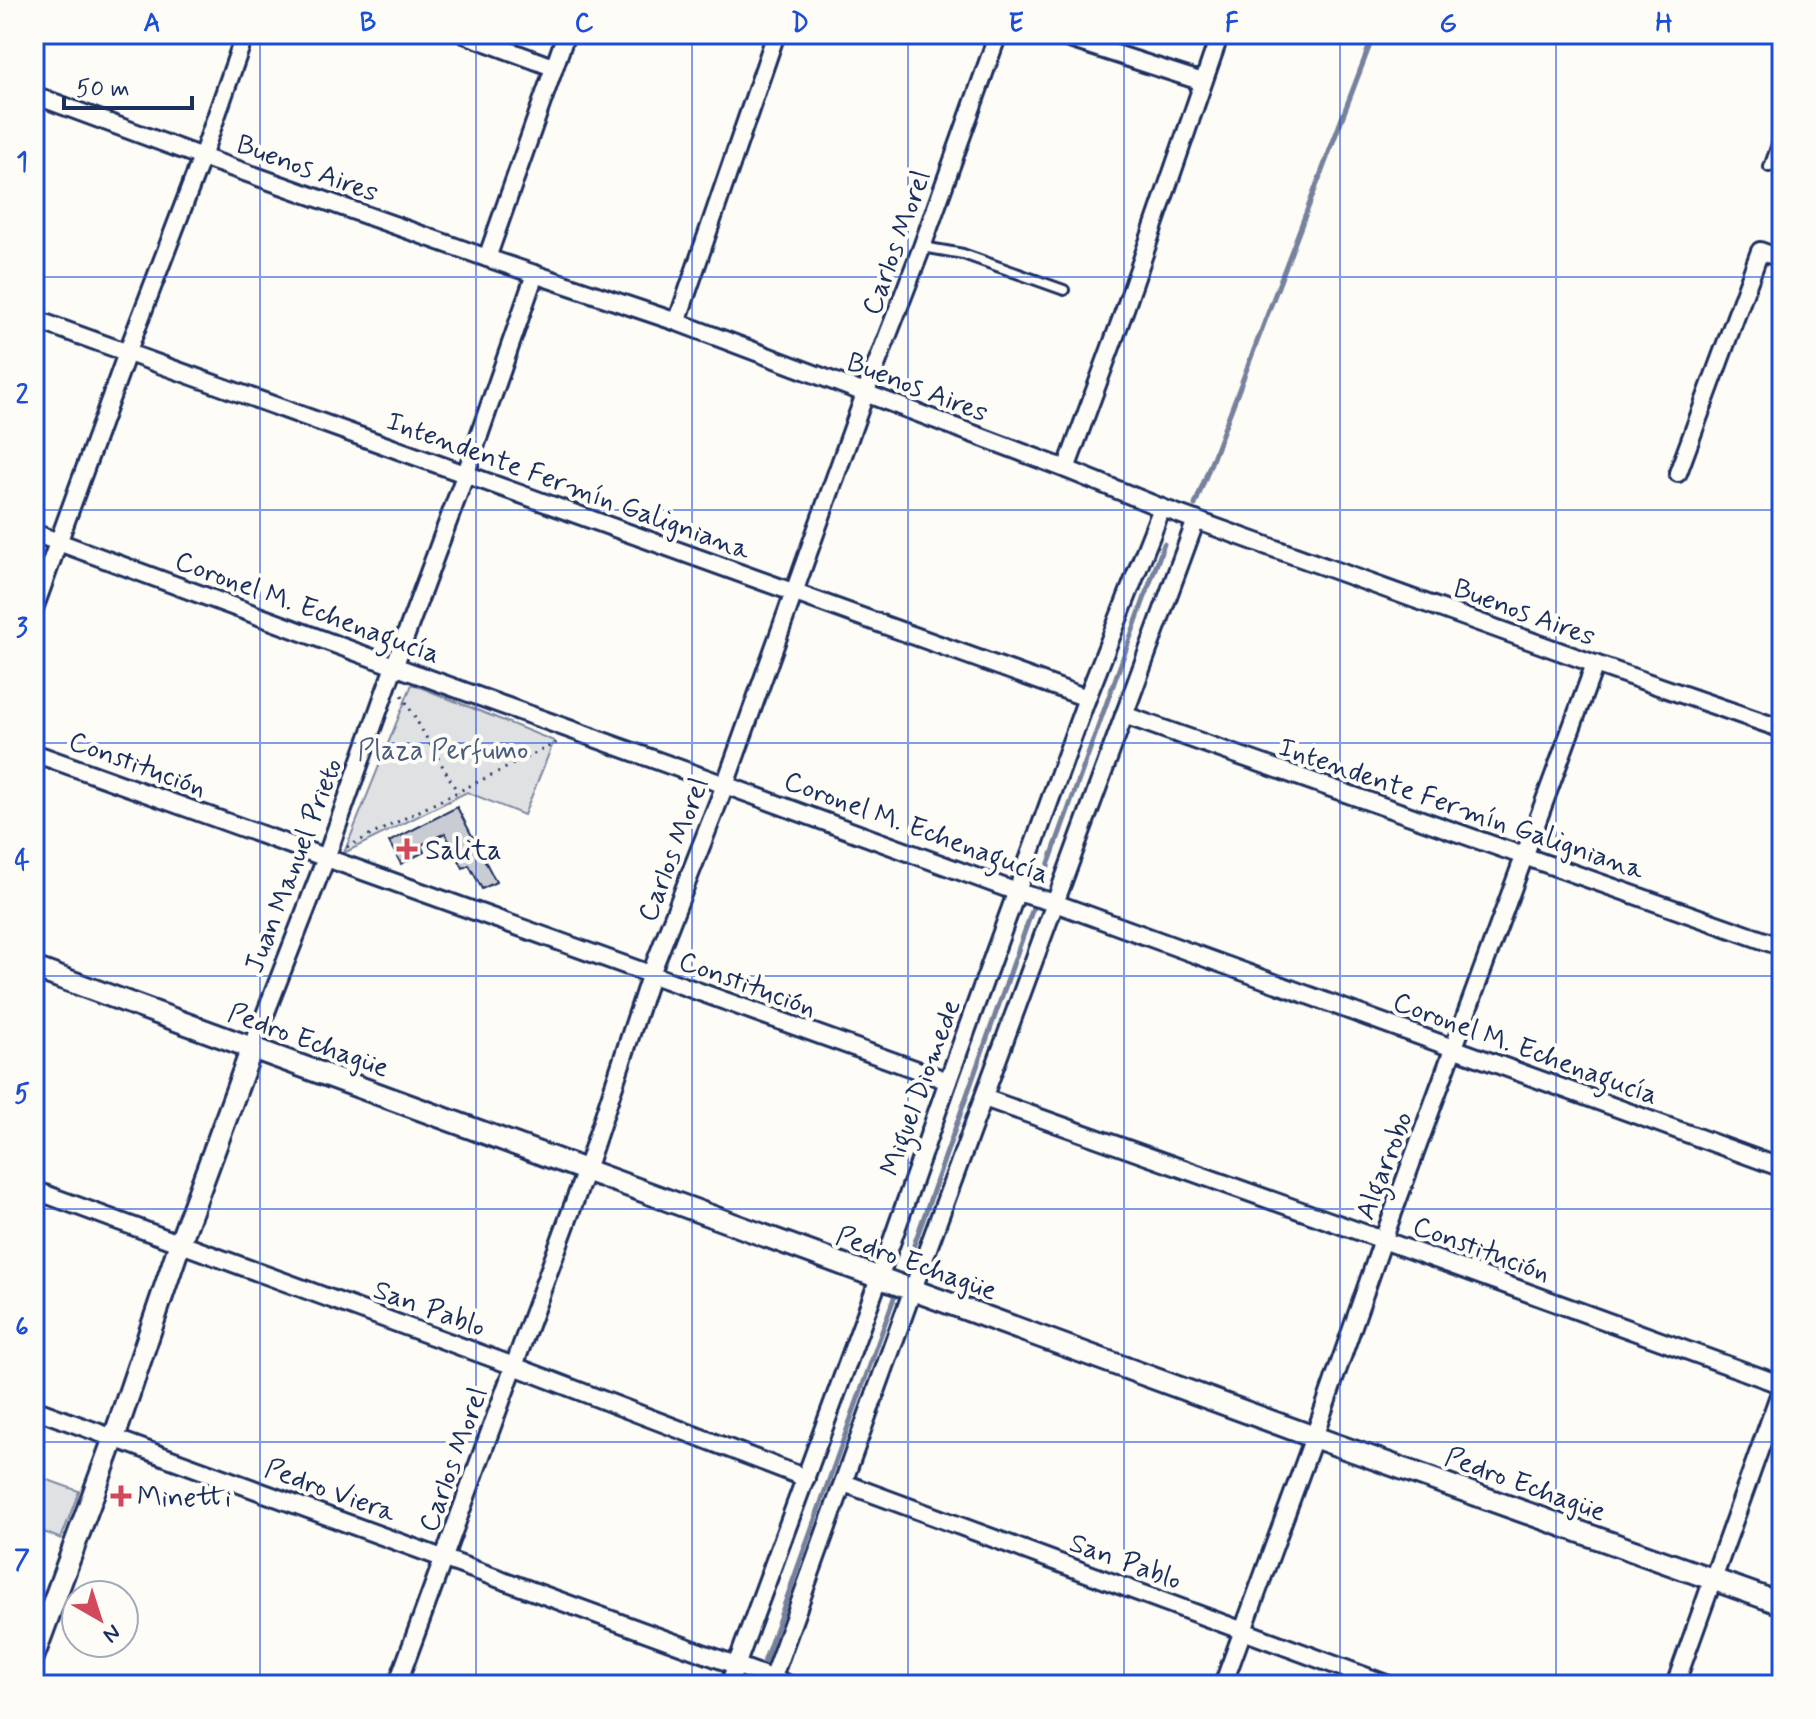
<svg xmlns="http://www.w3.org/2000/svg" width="1816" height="1719" font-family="Mynerve,sans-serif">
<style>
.green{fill:#e0e1e3;stroke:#7e88a0;stroke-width:2}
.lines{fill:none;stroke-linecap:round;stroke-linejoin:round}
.stream{stroke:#76819c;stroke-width:5}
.building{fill:#c9ccd3;stroke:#1b2f5e;stroke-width:2}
.service-casing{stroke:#1b2f5e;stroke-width:14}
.minor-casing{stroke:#1b2f5e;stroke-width:22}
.tertiary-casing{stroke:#1b2f5e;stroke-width:26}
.path{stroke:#1b2f5e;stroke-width:3;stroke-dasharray:2 6;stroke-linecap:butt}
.service{stroke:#fdfcf7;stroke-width:8}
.minor{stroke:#fdfcf7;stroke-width:16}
.tertiary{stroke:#fdfcf7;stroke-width:20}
.grid{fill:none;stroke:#1d4ed8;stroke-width:2;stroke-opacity:0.55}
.poi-dot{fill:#d1495b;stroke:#fdfcf7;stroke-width:3}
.labels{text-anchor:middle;stroke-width:8;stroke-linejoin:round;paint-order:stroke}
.street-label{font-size:28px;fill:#1b2f5e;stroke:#fdfcf7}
.park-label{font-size:28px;fill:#4c5c7f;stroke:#fdfcf7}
.poi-label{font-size:28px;fill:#1b2f5e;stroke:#fdfcf7;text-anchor:start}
.neatline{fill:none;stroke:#1d4ed8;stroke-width:3}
.grid-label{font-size:26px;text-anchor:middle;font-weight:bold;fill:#1d4ed8}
</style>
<rect width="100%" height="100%" fill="#fdfcf7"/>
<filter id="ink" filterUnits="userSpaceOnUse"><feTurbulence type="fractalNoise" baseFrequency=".0125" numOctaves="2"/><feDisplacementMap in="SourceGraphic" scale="16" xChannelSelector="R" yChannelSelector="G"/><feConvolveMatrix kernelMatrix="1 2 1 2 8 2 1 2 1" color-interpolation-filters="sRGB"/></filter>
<g filter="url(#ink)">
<!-- green -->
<g class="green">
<path d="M412 684 554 741 524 815 467 792 344 853Z"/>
<path d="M34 1475 79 1491 61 1539 34 1528Z"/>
</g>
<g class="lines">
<!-- stream -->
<g class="stream">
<path d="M1195 505 1374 34"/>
<path d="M1041 885 1164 544"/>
<path d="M903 1276 1033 908"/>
<path d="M764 1662 895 1295"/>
<path d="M756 1685 757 1683"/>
</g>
</g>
<!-- building -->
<path class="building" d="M457 807 496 882 482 889 469 865 463 868 445 833 421 845 424 852 401 864 389 842Z"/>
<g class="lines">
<defs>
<g id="service">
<path d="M1769 167 1782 130"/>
<path d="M923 247 963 254 1064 290"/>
</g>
<g id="minor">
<path d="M464 34 553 67"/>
<path d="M1054 34 1203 82"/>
<path d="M34 95 202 157 487 258 677 322 1066 469 1162 508 1595 664 1782 729"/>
<path d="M487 258 566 34"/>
<path d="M34 319 1087 698"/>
<path d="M677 322 776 34"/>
<path d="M1066 469 1125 309 1220 34"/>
<path d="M1678 473 1760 251 1782 259"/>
<path d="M34 533 394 666 725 785 1017 892 1055 903 1782 1168"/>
<path d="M34 609 127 353 202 157 245 34"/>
<path d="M1124 715 1782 947"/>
<path d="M34 753 948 1081"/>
<path d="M252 1048 326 858 391 675 466 473 535 274"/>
<path d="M984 1098 1383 1240 1782 1385"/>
<path d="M34 1190 514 1366 806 1478"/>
<path d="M34 1409 790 1685"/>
<path d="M844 1483 1389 1685"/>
<path d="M397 1685 586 1170 650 976 725 785 865 394 922 247 998 34"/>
<path d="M729 1685 879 1278 948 1081 1087 698 1162 508"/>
<path d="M770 1685 913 1289 1196 520"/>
<path d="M1223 1685 1314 1437 1383 1240 1595 664"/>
<path d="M1675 1685 1782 1387"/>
</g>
<g id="tertiary">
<path d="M34 968 1314 1437 1782 1604"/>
<path d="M34 1655 114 1438 180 1243 252 1048"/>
</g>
</defs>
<!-- service casing -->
<use href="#service" class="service-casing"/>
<!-- minor casing -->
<use href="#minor" class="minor-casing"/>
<!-- tertiary casing -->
<use href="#tertiary" class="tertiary-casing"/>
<!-- path -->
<g class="path">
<path d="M402 695 458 793"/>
<path d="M347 847 558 742"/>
</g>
<!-- service -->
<use href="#service" class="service"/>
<!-- minor -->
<use href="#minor" class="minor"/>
<!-- tertiary -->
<use href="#tertiary" class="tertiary"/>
</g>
</g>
<!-- grid -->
<path class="grid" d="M260 34V1685M476 34V1685M692 34V1685M908 34V1685M1124 34V1685M1340 34V1685M1556 34V1685M34 277H1782M34 510H1782M34 743H1782M34 976H1782M34 1209H1782M34 1442H1782"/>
<!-- markers -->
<g class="poi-dot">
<path d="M403 837h8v8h8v8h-8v8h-8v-8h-8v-8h8z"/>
<path d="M117 1484h8v8h8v8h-8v8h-8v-8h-8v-8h8z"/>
</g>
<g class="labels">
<!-- street labels -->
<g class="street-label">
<text transform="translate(308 167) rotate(20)" y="10">Buenos Aires</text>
<text transform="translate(895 242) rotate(-70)" y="10">Carlos Morel</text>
<text transform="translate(918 386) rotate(21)" y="10">Buenos Aires</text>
<text transform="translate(569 484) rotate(20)" y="10">Intendente Fermín Galigniana</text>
<text transform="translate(308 606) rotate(20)" y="10">Coronel M. Echenagucía</text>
<text transform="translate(1525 611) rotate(20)" y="10">Buenos Aires</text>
<text transform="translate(138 763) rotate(20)" y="10">Constitución</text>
<text transform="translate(1462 807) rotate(19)" y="10">Intendente Fermín Galigniana</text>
<text transform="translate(917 826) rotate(20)" y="10">Coronel M. Echenagucía</text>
<text transform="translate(672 849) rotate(-69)" y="10">Carlos Morel</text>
<text transform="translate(292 865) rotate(-69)" y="10">Juan Manuel Prieto</text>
<text transform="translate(748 983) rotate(20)" y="10">Constitución</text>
<text transform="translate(309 1039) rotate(20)" y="10">Pedro Echagüe</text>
<text transform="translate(1526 1047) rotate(20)" y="10">Coronel M. Echenagucía</text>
<text transform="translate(919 1087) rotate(-70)" y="10">Miguel Diomede</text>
<text transform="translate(1383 1165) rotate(-69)" y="10">Algarrobo</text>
<text transform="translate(1482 1248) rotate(20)" y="10">Constitución</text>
<text transform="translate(917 1262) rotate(20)" y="10">Pedro Echagüe</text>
<text transform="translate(430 1307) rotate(20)" y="10">San Pablo</text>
<text transform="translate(452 1459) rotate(-70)" y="10">Carlos Morel</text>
<text transform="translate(1526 1483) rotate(20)" y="10">Pedro Echagüe</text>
<text transform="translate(331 1489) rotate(20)" y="10">Pedro Viera</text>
<text transform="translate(1126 1560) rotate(20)" y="10">San Pablo</text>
</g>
<!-- park labels -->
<g class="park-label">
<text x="443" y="759">Plaza Perfumo</text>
</g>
<!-- poi labels -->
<g class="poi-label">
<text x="425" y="859">Salita</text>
<text x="137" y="1506">Minetti</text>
</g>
</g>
<!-- margin -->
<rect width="1816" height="1719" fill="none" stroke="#fdfcf7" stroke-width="88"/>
<!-- north arrow -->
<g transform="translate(100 1619) rotate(141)"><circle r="38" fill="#fdfcf7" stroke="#a3aaba" stroke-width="2"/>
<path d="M0-6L14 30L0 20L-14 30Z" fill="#d1495b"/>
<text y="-12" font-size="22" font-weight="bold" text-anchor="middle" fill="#1b2f5e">N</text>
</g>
<!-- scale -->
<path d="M64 96v12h128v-12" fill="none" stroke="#1b2f5e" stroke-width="4"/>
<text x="76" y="96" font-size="24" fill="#1b2f5e" stroke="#fdfcf7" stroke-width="6" paint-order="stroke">50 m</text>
<rect x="44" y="44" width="1728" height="1631" class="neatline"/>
<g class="grid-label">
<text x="152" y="31">A</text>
<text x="368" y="31">B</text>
<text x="584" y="31">C</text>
<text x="800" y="31">D</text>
<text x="1016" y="31">E</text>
<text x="1232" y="31">F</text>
<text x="1448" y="31">G</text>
<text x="1664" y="31">H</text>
<text x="22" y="170">1</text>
<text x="22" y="403">2</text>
<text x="22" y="636">3</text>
<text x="22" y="869">4</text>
<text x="22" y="1102">5</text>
<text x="22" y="1335">6</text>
<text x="22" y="1568">7</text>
</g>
</svg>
